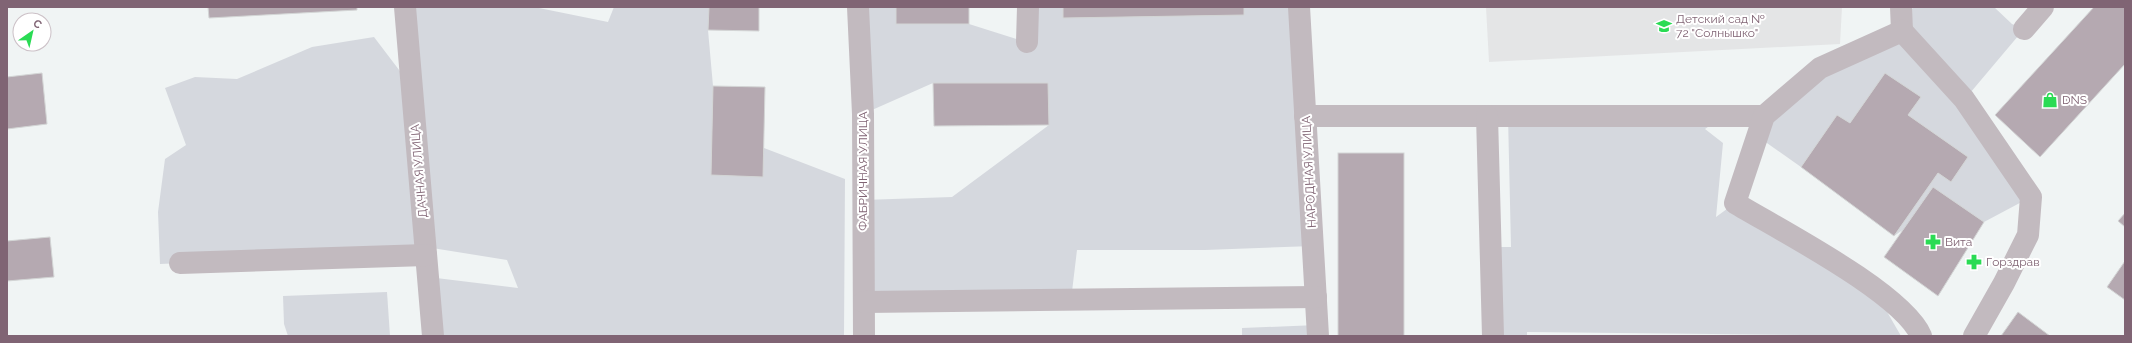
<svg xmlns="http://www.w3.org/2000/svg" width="2132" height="343" font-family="Raleway,sans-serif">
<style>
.built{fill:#e4e5e6}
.green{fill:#d5d8de}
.building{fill:#b5a9b1;stroke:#d3d5d5}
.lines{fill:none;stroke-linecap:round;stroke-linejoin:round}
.minor{stroke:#c2babf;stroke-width:22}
.labels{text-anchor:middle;stroke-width:4;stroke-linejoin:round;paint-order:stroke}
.poi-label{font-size:12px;fill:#806474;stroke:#fff;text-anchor:start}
.street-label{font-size:12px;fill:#806474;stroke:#fff}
</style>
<rect width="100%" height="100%" fill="#f0f4f4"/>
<!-- built -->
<path class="built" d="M1486 7H1842L1840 44 1489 62Z"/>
<!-- green -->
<g class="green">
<path d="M405 7H534L608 22 614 7H709L708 30 713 86 711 175 763 177 764 148 845 179 844 336H433L428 277 518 288 507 260 426 247 249 260 160 264 158 212 165 159 186 145 165 88 195 77 237 79 312 47 374 37 412 87Z"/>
<path d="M858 7H896L897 24H969L1026 42 1028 7H1063V18L1244 15V7H1299L1313 246 1205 250H1077L1071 300 864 302 863 200 952 197 1049 125 1048 83H933L863 114Z"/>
<path d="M1913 7H1994L2012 24 2024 29 1965 99 2031 197 1984 222 1933 187 1907 227 1894 236 1938 173 1951 182 1968 157 1908 115 1921 97 1885 73 1850 123 1837 115 1801 167 1757 136 1820 68 1902 31Z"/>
<path d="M1508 116H1724L1705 129 1723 143 1716 217 1735 203 1871 284 1901 336 1527 332V336H1493L1491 247H1511Z"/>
<path d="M387 292 390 336H288L284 324 283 296Z"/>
<path d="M1317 325 1318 336H1242V328Z"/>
</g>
<!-- building -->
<g class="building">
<path d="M208 7H357V10L209 18Z"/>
<path d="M709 7H759V31L708 30Z"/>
<rect x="896" y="7" width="73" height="17"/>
<path d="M1063 7H1244V15L1063 18Z"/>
<path d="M2094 7H2125V64L2040 157 1995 115Z"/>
<path d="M42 73 47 124 7 129V77Z"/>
<path d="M1885 73 1921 97 1908 115 1968 157 1951 182 1938 173 1894 236 1801 167 1837 115 1850 123Z"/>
<path d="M933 83H1048L1049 125 934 126Z"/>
<path d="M713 86 765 87 763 177 711 175Z"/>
<rect x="1338" y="153" width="66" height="183"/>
<path d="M1933 187 1984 222 1938 296 1884 257Z"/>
<path d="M2125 213V227L2118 221Z"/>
<path d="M50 237 54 277 7 281V241Z"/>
<path d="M2125 261V300L2107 287Z"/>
<path d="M2018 312 2050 336H2001Z"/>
</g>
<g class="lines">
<!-- minor -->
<g class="minor">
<path d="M405 7 433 336"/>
<path d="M858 7 863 114 864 336"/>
<path d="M1299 7 1318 336"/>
<path d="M1901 7 1902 31"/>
<path d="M2024 29 2043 7"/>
<path d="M1027 42 1028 7"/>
<path d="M1305 116H1764"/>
<path d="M1487 116 1493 336"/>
<path d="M180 263 426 255"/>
<path d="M864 302 1316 297"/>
<path d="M1921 336C1903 293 1778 229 1735 203L1764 116 1820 68 1902 31 1964 99 2031 197 2028 235 2004 283 1974 336"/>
</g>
</g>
<!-- icons -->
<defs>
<symbol id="school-bare" viewBox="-9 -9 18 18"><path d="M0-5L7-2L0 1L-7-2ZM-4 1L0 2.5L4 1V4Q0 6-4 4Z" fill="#2adb54" stroke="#fff" stroke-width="2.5" paint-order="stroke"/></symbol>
<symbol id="shop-bare" viewBox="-9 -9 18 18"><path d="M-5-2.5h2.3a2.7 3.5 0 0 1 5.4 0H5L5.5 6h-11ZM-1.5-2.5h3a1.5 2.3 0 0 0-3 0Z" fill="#2adb54" stroke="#fff" stroke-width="2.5" paint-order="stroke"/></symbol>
<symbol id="pharmacy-bare" viewBox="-9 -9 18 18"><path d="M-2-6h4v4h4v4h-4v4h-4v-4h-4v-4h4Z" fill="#2adb54" stroke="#fff" stroke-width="2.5" paint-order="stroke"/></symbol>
</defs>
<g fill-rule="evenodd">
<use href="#school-bare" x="1653" y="15" width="22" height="22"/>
<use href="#shop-bare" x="2039" y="89" width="22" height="22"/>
<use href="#pharmacy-bare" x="1922" y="231" width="22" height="22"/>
<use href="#pharmacy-bare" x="1963" y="251" width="22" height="22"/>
</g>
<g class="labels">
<!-- poi labels -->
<g class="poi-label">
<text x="1676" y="23">Детский сад №<tspan x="1676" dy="14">72 "Солнышко"</tspan></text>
<text x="2062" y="104">DNS</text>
<text x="1945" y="246">Вита</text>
<text x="1986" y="266">Горздрав</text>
</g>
<!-- street labels -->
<g class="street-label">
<text transform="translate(419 171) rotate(-95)" y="4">ДАЧНАЯ УЛИЦА</text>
<text transform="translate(863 171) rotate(-90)" y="4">ФАБРИЧНАЯ УЛИЦА</text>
<text transform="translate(1309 172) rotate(-93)" y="4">НАРОДНАЯ УЛИЦА</text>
</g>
</g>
<!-- border -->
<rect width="2132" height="343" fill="none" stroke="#806474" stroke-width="16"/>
<!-- north arrow -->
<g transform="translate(32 32) rotate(34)"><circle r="19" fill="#ffffff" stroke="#ccc1c7"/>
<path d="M0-3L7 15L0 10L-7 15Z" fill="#2adb54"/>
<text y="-6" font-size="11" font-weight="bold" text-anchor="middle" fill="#806474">С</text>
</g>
</svg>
